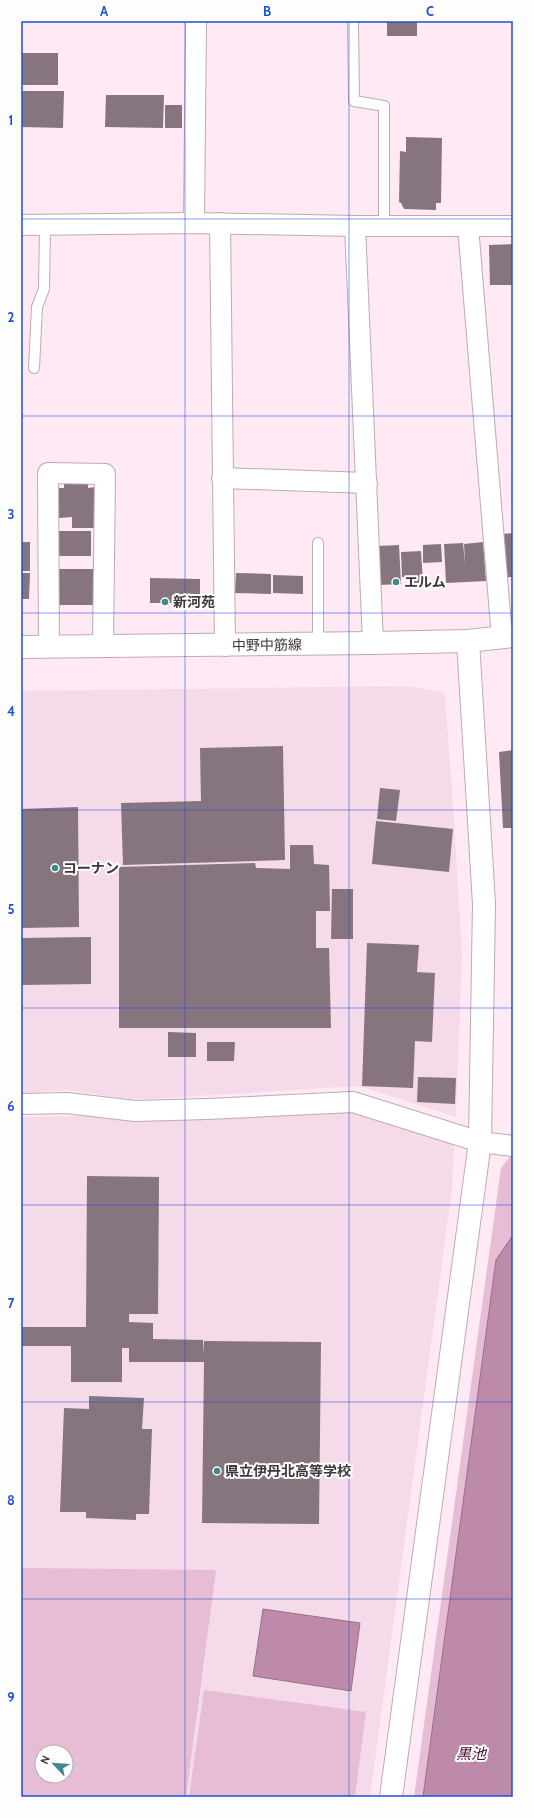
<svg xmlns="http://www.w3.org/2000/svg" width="534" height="1818" font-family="Cabin,'Noto Sans JP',sans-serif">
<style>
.built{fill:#f5dae9;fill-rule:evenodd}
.green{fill:#e7bcd5;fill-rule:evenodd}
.water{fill:#bd8aa9;stroke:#977188}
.building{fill:#86747f}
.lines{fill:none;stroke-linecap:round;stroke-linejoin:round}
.lane-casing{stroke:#beaab5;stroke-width:12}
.street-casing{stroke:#beaab5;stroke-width:22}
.secondary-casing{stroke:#beaab5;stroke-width:24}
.lane{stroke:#fff;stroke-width:10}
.street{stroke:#fff;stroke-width:20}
.secondary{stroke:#fff;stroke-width:22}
.grid{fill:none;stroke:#1d4ed8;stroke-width:1;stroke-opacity:0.55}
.poi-dot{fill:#40888b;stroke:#fdfdfd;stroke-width:1.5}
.labels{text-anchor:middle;stroke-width:4;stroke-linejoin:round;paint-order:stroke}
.poi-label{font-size:14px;font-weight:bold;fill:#3f373b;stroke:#fdfdfd;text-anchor:start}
.street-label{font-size:14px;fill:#3f373b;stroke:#fdfdfd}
.water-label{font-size:15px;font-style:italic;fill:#4a0d39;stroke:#fdfdfd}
.neatline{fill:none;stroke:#1d4ed8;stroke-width:1.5}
.grid-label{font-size:13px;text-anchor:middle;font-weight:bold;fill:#1d4ed8}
</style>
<rect width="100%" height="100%" fill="#fee9f5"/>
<!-- built -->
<g class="built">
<path d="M406 686 443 692 445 696 454 820 462 954 456 1117 359 1086 149 1099 119 1098 69 1090 21 1093V691Z"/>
<path d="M357 1112 454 1144 452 1189 370 1797H21V1117ZM42 1752H66V1776H42Z"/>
</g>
<!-- green -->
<g class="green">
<path d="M511 1155H513V1797H414L501 1168Z"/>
<path d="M21 1568 216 1570 186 1797H21ZM42 1752H66V1776H42Z"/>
<path d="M204 1690 366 1712 355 1797H189Z"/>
</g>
<!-- water -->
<g class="water">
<path d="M513 1235V1797H423L496 1260Z"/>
<path d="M263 1609 360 1623 351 1691 253 1676Z"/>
</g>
<!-- building -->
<g class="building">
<rect x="387" y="21" width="30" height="15"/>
<rect x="21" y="53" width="37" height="32"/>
<path d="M21 91H64L63 128 21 127Z"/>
<path d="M106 95H164L163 128 105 127Z"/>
<rect x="165" y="105" width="17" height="23"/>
<path d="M406 137 442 138 441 203H436V210L404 209 401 203 399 202 400 151 406 152Z"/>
<path d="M513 244V285H490L489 245Z"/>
<path d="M64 482H88V488L96 487V528H72V517L59 518V488H64Z"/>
<path d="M58 531H91V556H59Z"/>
<path d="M513 533V577H507L503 534Z"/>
<rect x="21" y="542" width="9" height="29"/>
<path d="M483 542 486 581 446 583 444 544 463 543 465 564 464 544Z"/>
<path d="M441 544 442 562 423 563V545Z"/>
<path d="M399 545 401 584 379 585 378 546Z"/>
<path d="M421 551 423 583H410L409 577H402L401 552Z"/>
<rect x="58" y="569" width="38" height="36"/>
<path d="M21 573H30L29 599H21Z"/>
<path d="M236 573 271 574V594L235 593Z"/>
<path d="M273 575 303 576V594L273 593Z"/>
<path d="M150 578 200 579V603H150Z"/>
<path d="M283 746 285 860 123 865 121 803 201 801 200 748Z"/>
<path d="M513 750V828H503L499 752Z"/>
<path d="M380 788 400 790 396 821 377 819Z"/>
<path d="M78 807 79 927 21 928V809Z"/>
<path d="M376 821 453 829 449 872 372 864Z"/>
<path d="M290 845H313L314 864 329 865 330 911H316V948H329L331 1028H119V867L255 863 256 868 290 869Z"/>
<path d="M332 889H353V939H331Z"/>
<path d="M91 937V984L21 985V938Z"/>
<path d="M367 943 419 945 417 972 435 973 432 1042 415 1041 413 1088 362 1086Z"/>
<path d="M168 1032 196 1033V1057H168Z"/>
<path d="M207 1042H235L234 1061H207Z"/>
<path d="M418 1077 456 1078 455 1104 417 1102Z"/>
<path d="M87 1176 159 1177 158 1314H129V1322L153 1323V1339L203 1340V1354L204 1341 321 1342 319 1524 202 1523 204 1362H129V1348H122V1382H71V1346H21V1327H86Z"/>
<path d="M89 1396 144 1398 142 1429H152L149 1514H136V1520L86 1518V1512H60L64 1408 89 1409Z"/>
</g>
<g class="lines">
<defs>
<g id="lane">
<path d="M353 21 354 101 384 106V225"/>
<path d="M34 368 37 307 44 289 45 226"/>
<path d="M318 643V543"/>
</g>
<g id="street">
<path d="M194 223 196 21"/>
<path d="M220 223 225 646"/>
<path d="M21 225 194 223 355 226H513"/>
<path d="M355 226 373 643"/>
<path d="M468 226 502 638"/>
<path d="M222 478 367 483"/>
<path d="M49 647 48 473 105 474 103 646"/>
<path d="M21 1104 67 1103 135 1111 207 1109 353 1102 480 1142 513 1146"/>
</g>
<g id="secondary">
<path d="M21 647 373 643 468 641 513 636"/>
<path d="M391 1797 480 1142 484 904 468 641"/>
</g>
</defs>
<!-- lane casing -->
<use href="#lane" class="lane-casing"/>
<!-- street casing -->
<use href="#street" class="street-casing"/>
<!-- secondary casing -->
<use href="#secondary" class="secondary-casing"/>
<!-- lane -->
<use href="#lane" class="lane"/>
<!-- street -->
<use href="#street" class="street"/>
<!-- secondary -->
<use href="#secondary" class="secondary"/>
</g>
<!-- grid -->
<path class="grid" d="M185 21V1797M349 21V1797M21 219H513M21 416H513M21 613H513M21 810H513M21 1008H513M21 1205H513M21 1402H513M21 1599H513"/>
<!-- markers -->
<g class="poi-dot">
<circle cx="396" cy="582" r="4"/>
<circle cx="165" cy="602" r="4"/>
<circle cx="55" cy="868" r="4"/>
<circle cx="217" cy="1471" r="4"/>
</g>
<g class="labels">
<!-- poi labels -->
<g class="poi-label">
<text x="404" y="587">エルム</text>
<text x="173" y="607">新河苑</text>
<text x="63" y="873">コーナン</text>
<text x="225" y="1476">県立伊丹北高等学校</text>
</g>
<!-- street labels -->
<g class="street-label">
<text transform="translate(267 645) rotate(-1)" y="5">中野中筋線</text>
</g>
<!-- water labels -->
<g class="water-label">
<text x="471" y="1759">黒池</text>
</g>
</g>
<!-- border -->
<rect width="534" height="1818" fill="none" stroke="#fdfdfd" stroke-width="44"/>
<!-- north arrow -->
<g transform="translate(54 1764) rotate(295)"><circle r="19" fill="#fdfdfd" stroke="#b1aeaf"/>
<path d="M0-3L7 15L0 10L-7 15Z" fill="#40888b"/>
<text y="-6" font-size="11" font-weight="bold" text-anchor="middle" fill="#3f373b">N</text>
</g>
<rect x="22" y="22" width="490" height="1774" class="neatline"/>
<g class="grid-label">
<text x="104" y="16">A</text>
<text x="267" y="16">B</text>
<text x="430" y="16">C</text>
<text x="11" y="125">1</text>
<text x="11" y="322">2</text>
<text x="11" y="519">3</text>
<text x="11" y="716">4</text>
<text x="11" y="914">5</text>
<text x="11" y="1111">6</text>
<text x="11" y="1308">7</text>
<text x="11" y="1505">8</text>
<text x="11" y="1702">9</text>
</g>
</svg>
